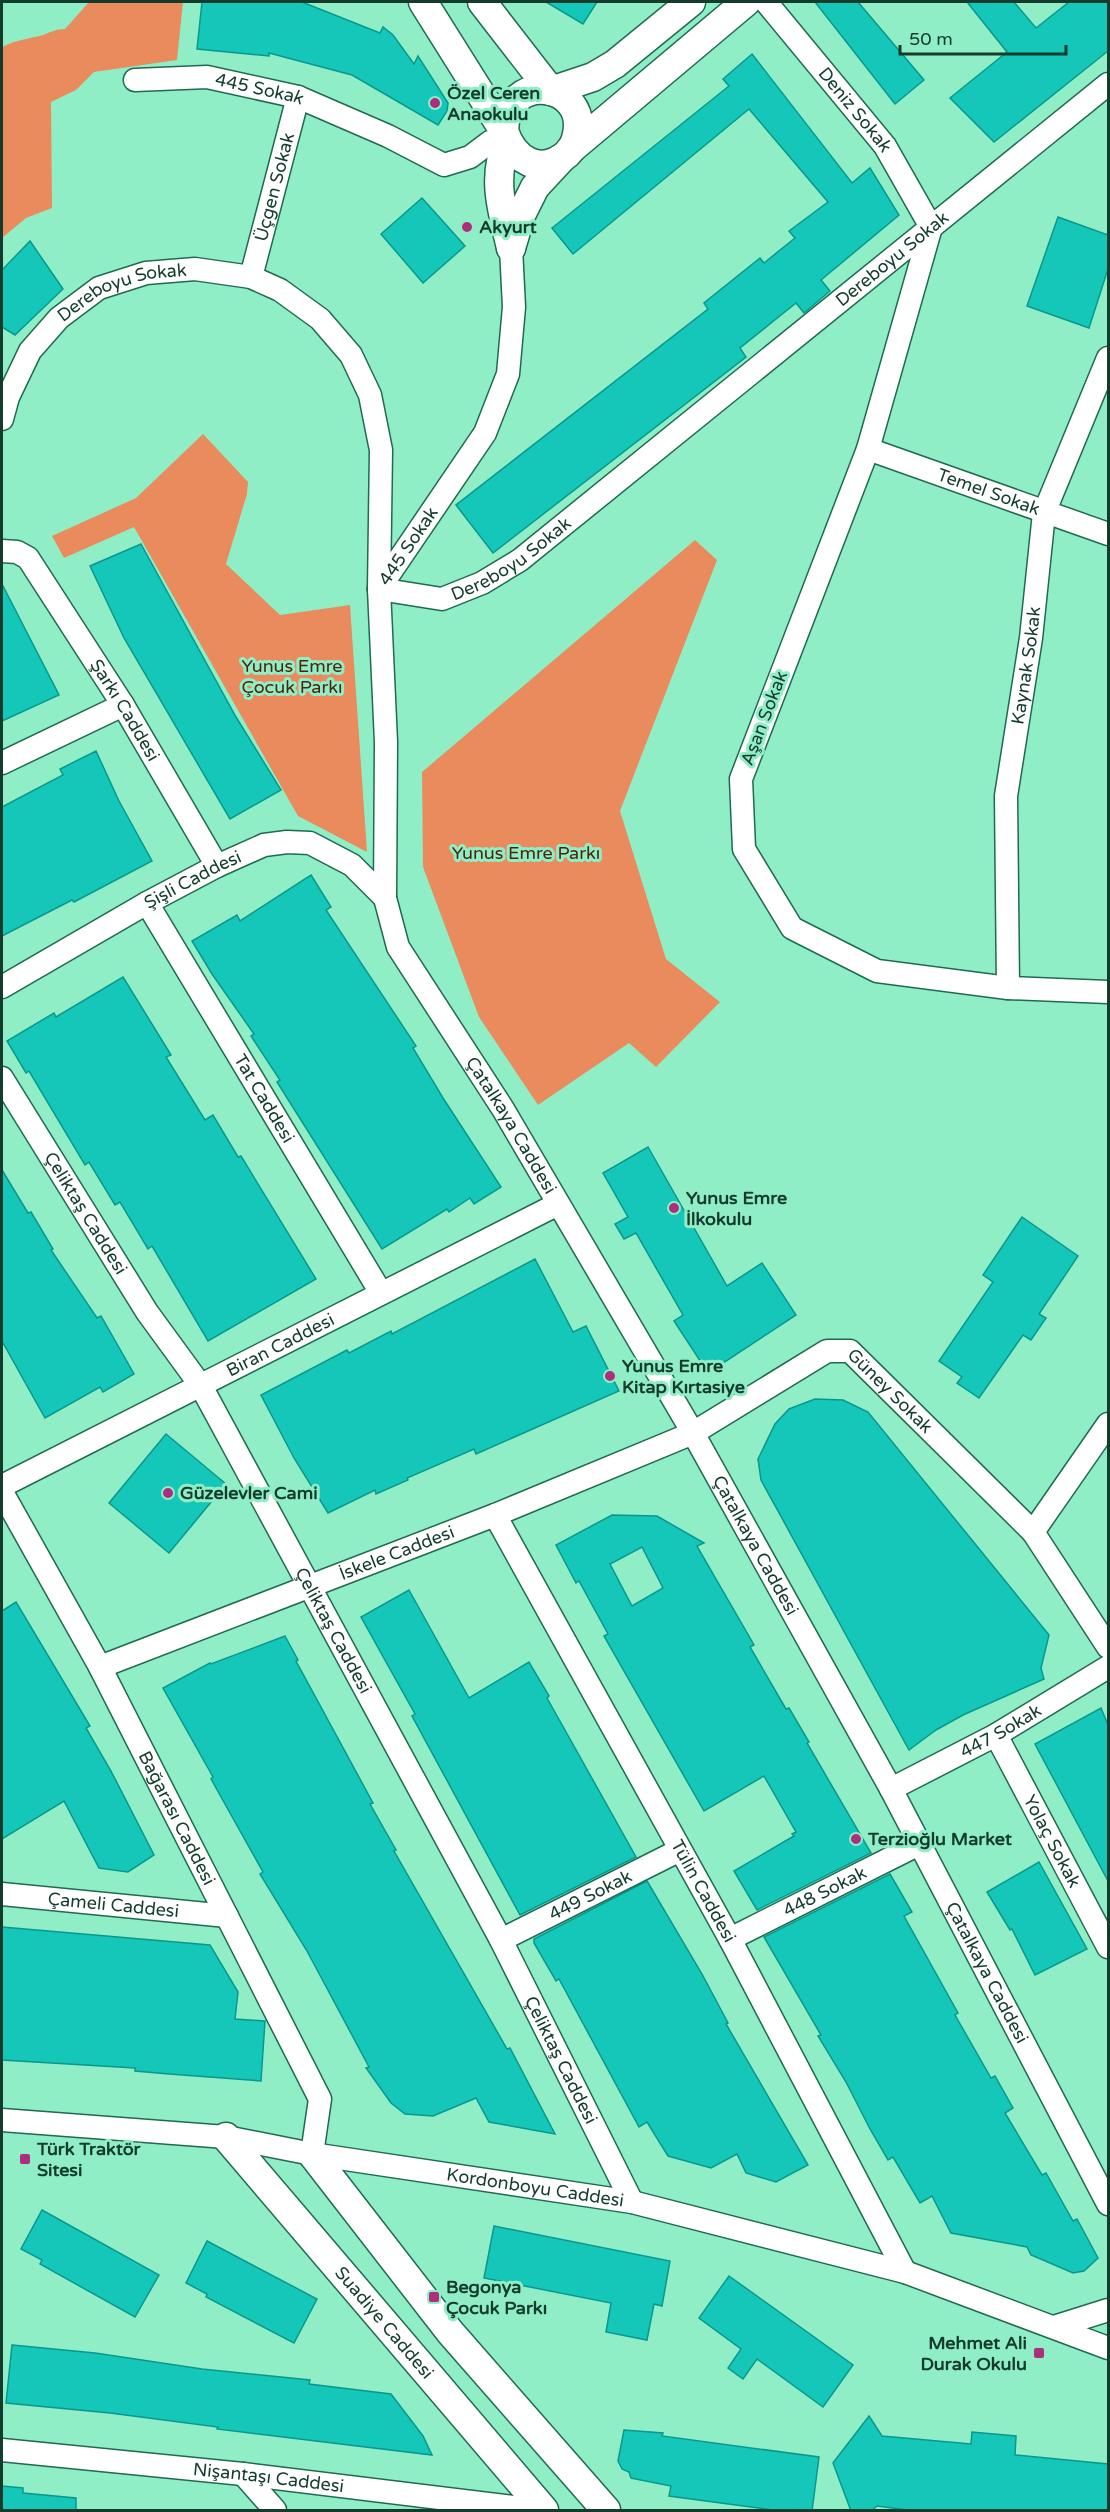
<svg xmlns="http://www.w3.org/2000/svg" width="1110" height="2512" font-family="'Varela Round',sans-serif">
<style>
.green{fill:#ea8b5e}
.building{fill:#15c7b9;stroke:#09988d;stroke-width:1.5;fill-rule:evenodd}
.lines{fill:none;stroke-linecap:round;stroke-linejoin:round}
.minor-casing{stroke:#1f6a50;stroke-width:25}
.major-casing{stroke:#1f6a50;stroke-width:31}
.minor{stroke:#fff;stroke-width:22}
.major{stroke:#fff;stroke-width:28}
.poi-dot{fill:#ac2e7f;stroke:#90eec7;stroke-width:2}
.labels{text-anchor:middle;stroke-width:6;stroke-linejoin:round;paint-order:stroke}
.street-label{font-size:18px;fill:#143c2d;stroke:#90eec7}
.poi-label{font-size:18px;font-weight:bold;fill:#143c2d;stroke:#90eec7;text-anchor:start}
.park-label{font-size:18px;fill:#50220a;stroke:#90eec7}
</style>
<rect width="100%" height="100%" fill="#90eec7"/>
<!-- green -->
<g class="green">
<path d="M89 2H183L177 60 94 72 76 90 51 102 52 208 26 218 2 238V47C15 40 28 39 43 35 51 32 56 29 65 29Z"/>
<path d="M203 434 248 482 247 494 226 564 280 615 350 605 367 852 298 816 134 527 64 558 52 536 136 498Z"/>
<path d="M695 540 717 560 620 811 666 959 720 1002 656 1067 629 1043 538 1105 479 1017 423 867 422 772Z"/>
</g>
<!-- building -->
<g class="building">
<path d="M202 2H302L380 33 383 27 393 35 414 64 418 56 448 103 447 111 438 125 352 75 269 53V56L197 49Z"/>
<path d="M546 2H597L583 24Z"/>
<path d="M815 2H858L924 80 895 104Z"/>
<path d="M967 2H1014L1036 28 1069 2H1108V51L994 142 950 98 1007 52Z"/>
<path d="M752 54 852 183 870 168 899 215 821 280 830 291 804 313 796 303 740 348 746 357 493 553 456 505 708 309 704 303 760 258 764 263 795 238 789 231 828 202 749 109 573 254 552 228 729 86 723 79Z"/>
<path d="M422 198 465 246 423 283 381 234Z"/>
<path d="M1058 217 1108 235V269L1089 328 1027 306Z"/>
<path d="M30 241 63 289 15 335 2 327V270Z"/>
<path d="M141 544 236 717 281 790 230 819 124 638 90 566Z"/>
<path d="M2 584 59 695 2 721Z"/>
<path d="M96 751 119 801 152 861 74 902 72 900 2 936V807L63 775 60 769Z"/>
<path d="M311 875 331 907 326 910 416 1046 413 1048 443 1098 501 1187 474 1204 470 1198 449 1212 447 1209 382 1249 277 1082 280 1080 251 1036 254 1034 212 974 192 941 237 915 240 921Z"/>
<path d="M123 977 171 1055 166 1057 205 1120 213 1115 238 1157 241 1156 316 1279 208 1341 152 1246 148 1249 120 1202 115 1205 89 1162 85 1165 29 1071 26 1073 7 1041 54 1013 56 1017Z"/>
<path d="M648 1147 727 1286 762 1263 796 1315 708 1373 674 1321 683 1315 636 1233 624 1239 615 1224 628 1217 603 1173Z"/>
<path d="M2 1170 28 1213 31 1212 53 1249 51 1250 97 1318 101 1316 134 1374 103 1392 100 1387 45 1418 2 1341Z"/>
<path d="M1022 1217 1078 1256 1039 1314 1046 1318 1031 1340 1023 1335 979 1398 957 1383 962 1377 939 1361 993 1282 983 1275Z"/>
<path d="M535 1259 573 1332 586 1326 619 1391 476 1454 474 1449 407 1478 408 1480 376 1494 375 1490 328 1513 294 1458 261 1395 347 1350 349 1353 391 1331 392 1334Z"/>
<path d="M815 1399 843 1400 868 1412 1049 1635 1041 1668 1044 1679 963 1715 936 1730 909 1750 761 1480 758 1459 775 1424 789 1409Z"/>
<path d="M166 1434 226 1484 169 1553 109 1503Z"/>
<path d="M612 1515 657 1516 704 1543 697 1546 754 1645 750 1647 786 1709 789 1708 809 1742 807 1743 871 1853 757 1910 734 1871 794 1836 792 1834 796 1832 764 1776 704 1811 604 1636 608 1634 579 1581 576 1583 556 1545ZM642 1547 663 1588 632 1606 610 1564Z"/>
<path d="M409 1590 469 1698 529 1662 549 1696 547 1698 636 1857 520 1915 412 1716 415 1714 361 1617Z"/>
<path d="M16 1602 90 1726 86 1728 111 1771 154 1855 128 1872 99 1868 64 1801 2 1839V1611Z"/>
<path d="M285 1636 298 1660 296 1661 373 1803 370 1804 396 1850 394 1851 507 2049 510 2048 555 2134 489 2122 476 2098 433 2116 405 2114 391 2103 366 2068 369 2067 307 1951 260 1874 263 1872 211 1779 213 1777 163 1688 210 1663 211 1664Z"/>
<path d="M1101 1708 1108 1725V1881L1035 1744Z"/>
<path d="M1039 1862 1087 1949 1035 1975 1012 1929 1010 1930 987 1892Z"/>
<path d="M890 1874 912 1912 904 1916 958 2013 955 2015 991 2078 995 2076 1013 2108 1005 2113 1042 2175 1046 2173 1073 2221 1077 2219 1098 2258 1084 2271 1073 2273 1050 2263 1031 2255 1027 2247 951 2233 932 2196 920 2203 893 2157 888 2160 870 2129 846 2082 818 2036 821 2035 764 1937Z"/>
<path d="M647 1881 702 1974 728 2023 726 2024 808 2165 776 2182 746 2173 737 2154 711 2168 668 2156 647 2122 639 2127 559 1979 556 1981 534 1943V1939Z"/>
<path d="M2 1927 210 1945 238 1992 235 2019 265 2021 261 2081 169 2074 135 2071V2068L2 2060Z"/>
<path d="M42 2210 159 2275 135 2317 40 2264 42 2260 21 2249Z"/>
<path d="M494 2226 670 2261 662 2306 654 2304 647 2340 606 2332 611 2303 484 2278Z"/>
<path d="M207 2241 317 2299 294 2343 206 2297 207 2294 186 2283Z"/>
<path d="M729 2276 853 2365 823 2407 757 2359 743 2379 728 2368 741 2349 699 2318Z"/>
<path d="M12 2345 95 2353 202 2369 310 2380 309 2384 391 2394 423 2436 432 2455 217 2429 218 2427 110 2413 6 2403Z"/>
<path d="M869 2416 882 2436 971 2444 972 2432 1016 2436 1015 2455 1108 2464V2511H915L877 2506 871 2511H851L833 2463Z"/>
<path d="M624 2430 663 2433 662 2436 819 2457 812 2511H780L669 2496 671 2486 631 2478 629 2472 622 2469 618 2461Z"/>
<path d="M2 2486 23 2488V2493L76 2498V2511H2Z"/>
</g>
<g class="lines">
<defs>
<g id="minor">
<path id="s1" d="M766 2 885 146 931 227 868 449 741 779 744 849 792 928 877 971 1008 988 1108 992"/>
<path id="s2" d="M135 80 207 77 298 97 388 136 444 165 470 157 490 142 505 136"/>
<path id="s3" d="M251 277 298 97"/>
<path id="s4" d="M2 419 8 397 30 351 59 318 99 288 146 273 195 269 251 277 280 290 320 319 351 355 370 395 381 450 379 589 386 742 385 898 398 947 503 1109 693 1433 891 1789 1108 2204"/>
<path id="s5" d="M868 449 1108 534"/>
<path id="s6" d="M2 551 17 552 28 558 123 705 217 866"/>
<path id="s7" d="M379 589 442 599 482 583 520 560 1108 84"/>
<path id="s8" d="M379 589 485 433 508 374 514 307 511 248"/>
<path d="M2 763 123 705"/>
<path id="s9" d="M147 903 381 1293"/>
<path id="s10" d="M2 987 147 903 217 866 264 845 287 842 310 843 352 865 385 898"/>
<path id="s11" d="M1008 988 1006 796 1031 638 1044 513 1108 358"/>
<path id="s12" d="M2 1078 147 1312 201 1386 501 1940 632 2202"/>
<path id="s13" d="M2 1486 558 1204"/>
<path id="s14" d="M2 1492 100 1667 320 2099 312 2154"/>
<path id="s15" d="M495 1515 730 1939 905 2272"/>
<path d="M1033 1532 1108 1424"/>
<path id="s16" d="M100 1667 495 1515 693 1433 827 1351H850L1033 1532 1108 1647"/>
<path id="s17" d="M996 1735 1108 1947"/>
<path id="s18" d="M891 1789 996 1735 1108 1667"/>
<path id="s19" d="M2 1894 227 1916"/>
<path id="s20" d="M730 1939 919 1844"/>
<path id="s21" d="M501 1940 680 1850"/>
<path id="s22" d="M2 2120 226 2137 312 2154 632 2202 905 2272 1108 2348"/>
<path d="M1054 2327 1108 2310"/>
<path id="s23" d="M2 2450 243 2474 537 2510"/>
<path d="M243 2474 275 2510"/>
</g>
<g id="major">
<path d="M423 2 504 131C514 160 540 177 567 154 573 148 576 141 577 134 588 83 506 69 504 131"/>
<path d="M482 2 551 91"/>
<path d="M551 91 593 77 615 64 691 2"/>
<path d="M507 143C491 178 503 213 511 248"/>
<path d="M570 150 746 2"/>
<path d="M511 248 521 215 535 187 561 159"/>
<path id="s24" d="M226 2137 544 2510"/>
<path d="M312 2154 450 2332 606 2510"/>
</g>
</defs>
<!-- minor casing -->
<use href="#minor" class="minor-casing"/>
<!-- major casing -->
<use href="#major" class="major-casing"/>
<!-- minor -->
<use href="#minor" class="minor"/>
<!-- major -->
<use href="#major" class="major"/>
</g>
<!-- markers -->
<g class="poi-dot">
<circle cx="435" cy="103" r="6"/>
<circle cx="467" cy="227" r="6"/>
<circle cx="674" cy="1208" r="6"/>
<circle cx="610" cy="1376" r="6"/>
<circle cx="168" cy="1493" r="6"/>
<circle cx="856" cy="1839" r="6"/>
<rect x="19" y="2153" width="12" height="12" rx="3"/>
<rect x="428" y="2291" width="12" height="12" rx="3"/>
<rect x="1033" y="2347" width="12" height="12" rx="3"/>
</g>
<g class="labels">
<!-- street labels -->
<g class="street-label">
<text dy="6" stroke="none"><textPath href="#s2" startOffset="126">445 Sokak</textPath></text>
<text dy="6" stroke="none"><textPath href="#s1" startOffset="140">Deniz Sokak</textPath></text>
<text dy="6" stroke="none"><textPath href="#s3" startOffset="93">Üçgen Sokak</textPath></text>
<text dy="6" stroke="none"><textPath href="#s7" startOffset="630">Dereboyu Sokak</textPath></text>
<text dy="6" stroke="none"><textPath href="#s4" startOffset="188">Dereboyu Sokak</textPath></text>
<text dy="6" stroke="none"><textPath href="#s5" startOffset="128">Temel Sokak</textPath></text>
<text dy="6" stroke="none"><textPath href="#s8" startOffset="52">445 Sokak</textPath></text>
<text dy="6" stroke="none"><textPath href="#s7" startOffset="144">Dereboyu Sokak</textPath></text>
<text dy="6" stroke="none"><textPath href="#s11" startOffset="324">Kaynak Sokak</textPath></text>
<text dy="6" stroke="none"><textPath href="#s6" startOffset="208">Şarkı Caddesi</textPath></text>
<text transform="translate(764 718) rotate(-69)" y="6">Aşan Sokak</text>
<text dy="6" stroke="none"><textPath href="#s10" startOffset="219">Şişli Caddesi</textPath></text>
<text dy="6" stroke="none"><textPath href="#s9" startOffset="228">Tat Caddesi</textPath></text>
<text dy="6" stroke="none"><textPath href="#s4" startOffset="1262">Çatalkaya Caddesi</textPath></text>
<text dy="6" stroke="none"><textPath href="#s12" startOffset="159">Çeliktaş Caddesi</textPath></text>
<text dy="6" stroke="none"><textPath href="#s13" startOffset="312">Biran Caddesi</textPath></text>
<text dy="6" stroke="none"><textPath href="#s16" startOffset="874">Güney Sokak</textPath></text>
<text dy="6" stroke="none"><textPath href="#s4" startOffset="1748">Çatalkaya Caddesi</textPath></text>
<text dy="6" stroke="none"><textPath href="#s16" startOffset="318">İskele Caddesi</textPath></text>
<text dy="6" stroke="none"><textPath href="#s12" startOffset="645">Çeliktaş Caddesi</textPath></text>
<text dy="6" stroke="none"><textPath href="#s18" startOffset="124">447 Sokak</textPath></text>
<text dy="6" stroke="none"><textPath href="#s14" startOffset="370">Bağarası Caddesi</textPath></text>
<text dy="6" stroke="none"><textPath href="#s17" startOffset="120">Yolaç Sokak</textPath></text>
<text dy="6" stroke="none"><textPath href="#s20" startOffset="106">448 Sokak</textPath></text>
<text dy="6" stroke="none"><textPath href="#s15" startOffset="430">Tülin Caddesi</textPath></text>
<text dy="6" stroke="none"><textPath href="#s21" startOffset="100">449 Sokak</textPath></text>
<text dy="6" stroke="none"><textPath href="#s19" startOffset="112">Çameli Caddesi</textPath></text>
<text dy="6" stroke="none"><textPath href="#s4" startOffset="2234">Çatalkaya Caddesi</textPath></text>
<text dy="6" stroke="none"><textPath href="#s12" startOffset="1131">Çeliktaş Caddesi</textPath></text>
<text dy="6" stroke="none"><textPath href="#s22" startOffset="538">Kordonboyu Caddesi</textPath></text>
<text dy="6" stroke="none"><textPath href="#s24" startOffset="244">Suadiye Caddesi</textPath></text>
<text dy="6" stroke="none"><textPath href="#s23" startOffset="268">Nişantaşı Caddesi</textPath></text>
</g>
<!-- poi labels -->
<g class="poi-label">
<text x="447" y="99">Özel Ceren<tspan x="447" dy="21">Anaokulu</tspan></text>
<text x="479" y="233">Akyurt</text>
<text x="686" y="1204">Yunus Emre<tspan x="686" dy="21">İlkokulu</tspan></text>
<text x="622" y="1372">Yunus Emre<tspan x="622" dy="21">Kitap Kırtasiye</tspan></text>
<text x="180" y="1499">Güzelevler Cami</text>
<text x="868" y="1845">Terzioğlu Market</text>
<text x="37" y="2155">Türk Traktör<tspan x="37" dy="21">Sitesi</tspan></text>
<text x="446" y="2293">Begonya<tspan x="446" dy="21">Çocuk Parkı</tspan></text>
<text x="1027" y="2349" text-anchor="end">Mehmet Ali<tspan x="1027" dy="21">Durak Okulu</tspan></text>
</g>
<!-- park labels -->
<g class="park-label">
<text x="292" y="672">Yunus Emre<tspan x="292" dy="21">Çocuk Parkı</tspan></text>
<text x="526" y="859">Yunus Emre Parkı</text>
</g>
</g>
<!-- border -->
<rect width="1110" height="2512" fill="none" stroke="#143c2d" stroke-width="6"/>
<!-- scale -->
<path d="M900 45v9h166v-9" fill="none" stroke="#143c2d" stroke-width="3"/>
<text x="909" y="45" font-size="18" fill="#143c2d" stroke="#90eec7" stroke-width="4.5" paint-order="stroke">50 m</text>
</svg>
